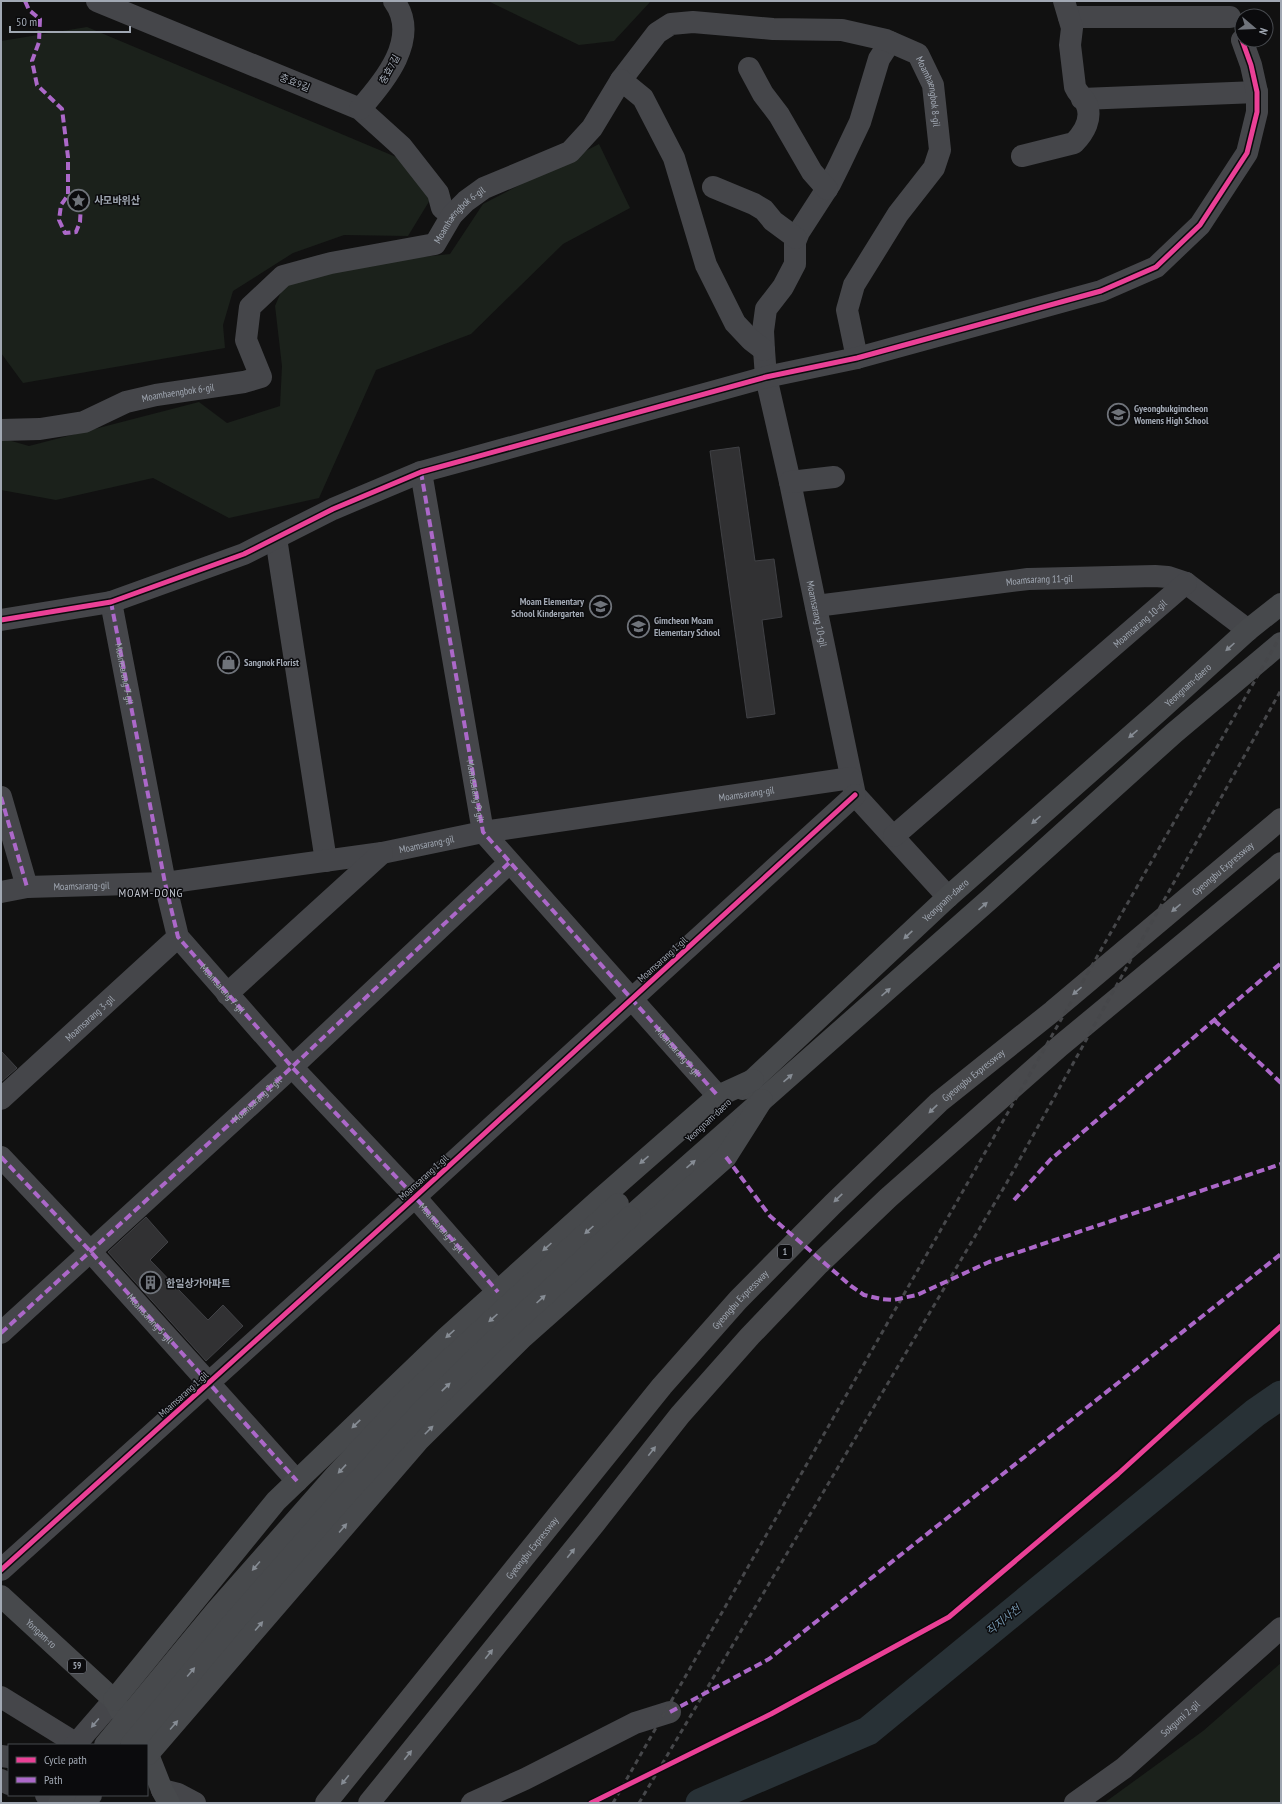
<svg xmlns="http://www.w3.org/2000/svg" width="1282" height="1804" font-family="'PT Sans Narrow','Noto Sans KR',sans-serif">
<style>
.green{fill:#1b211b}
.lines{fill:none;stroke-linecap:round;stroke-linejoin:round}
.river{stroke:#283136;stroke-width:29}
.building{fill:#313133;stroke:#404145}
.minor{stroke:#45464a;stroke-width:22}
.major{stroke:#47494c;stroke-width:22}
.highway{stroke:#48494c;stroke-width:22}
.rail{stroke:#46474a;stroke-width:3;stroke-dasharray:5 4;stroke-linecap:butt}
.major-bridge{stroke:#47494c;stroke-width:22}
.quiet{stroke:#ac68c9;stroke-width:4;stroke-dasharray:8 4;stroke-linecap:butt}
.cycleway-casing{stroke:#0b0b0d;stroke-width:8}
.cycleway{stroke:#ea4096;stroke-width:5}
.oneway{fill:#868c94}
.oneway2{fill:#858b94}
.labels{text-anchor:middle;stroke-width:3;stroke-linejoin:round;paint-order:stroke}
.shield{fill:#0b0b0d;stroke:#747981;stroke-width:1}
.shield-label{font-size:9px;font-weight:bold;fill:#a1a8b3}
.street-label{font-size:10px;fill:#a1a8b3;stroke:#0b0b0d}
.poi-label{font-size:10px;font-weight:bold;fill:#a1a8b3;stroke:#0b0b0d;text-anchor:start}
.water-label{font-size:11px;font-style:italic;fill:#7698b0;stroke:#0b0b0d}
.quarter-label{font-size:12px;letter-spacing:1px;fill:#c2c6cf;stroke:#0b0b0d}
</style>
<rect width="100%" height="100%" fill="#111"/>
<!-- green -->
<g class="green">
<path d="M488 1H651L614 41 579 45Z"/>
<path d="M87 27 408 162 433 195 408 236 344 235 293 253 233 291 223 325 225 348 23 383 1 353V41Z"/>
<path d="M599 144 630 208 563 244 471 334 376 370 319 498 229 518 153 478 56 500 1 490V438L29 446 199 402 227 423 280 406 282 366 275 306 287 278 356 264 450 254 483 204Z"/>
<path d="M1281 1663V1803H1104L1203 1731Z"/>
</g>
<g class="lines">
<!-- river -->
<path class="river" d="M700 1803 868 1731 1255 1413 1281 1395"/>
</g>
<!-- building -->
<g class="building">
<path d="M739 447 755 561 774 559 782 617 762 620 775 714 747 718 710 451Z"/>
<path d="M1 1051 17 1068 1 1082Z"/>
<path d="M146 1217 168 1242 150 1260 208 1320 223 1305 243 1326 206 1361 108 1252Z"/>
</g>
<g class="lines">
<!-- minor -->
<g class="minor">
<path d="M97 1 360 109 402 147 438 193 442 208 452 215"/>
<path d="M1069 17H1230"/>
<path id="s1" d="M890 42 879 59 860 122 840 164 830 184 799 232 795 242V264L783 287 766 309 763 331 764 350 766 377 790 482 855 795 948 897"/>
<path d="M749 68 763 94 779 115 812 172 827 189"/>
<path id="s2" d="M621 80 657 33 671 24 693 22 773 29 842 30 886 40 918 54 933 85 940 150 934 168 898 214 854 285 847 310 857 358"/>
<path d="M1082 99 1257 92"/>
<path d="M360 109C384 82 421 38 394 1"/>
<path d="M1022 156 1074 143C1084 133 1093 118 1086 103 1083 97 1078 94 1075 87L1070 45 1072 28 1064 1"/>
<path d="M713 187 754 204 764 210 773 221 796 238"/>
<path id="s3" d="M1 430 40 429 84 422 126 402 156 395 244 382 261 377 246 340 250 307 283 276 331 263 435 244 452 215 466 201 484 188 570 152 592 128 621 80 643 98 674 158 706 265 735 323 751 340 764 350"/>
<path d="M421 472 483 832 718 1096"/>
<path d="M790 482 834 477"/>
<path d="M276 538 326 861"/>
<path d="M111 602 165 883 178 937 292 1067 415 1197 498 1292"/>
<path id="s4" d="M816 606 1028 579 1155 576 1168 577 1186 583 1248 630"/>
<path d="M1 620 111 602 244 554 333 509 421 472 766 377 857 358 1101 291 1156 267 1200 225 1247 153 1257 112V92L1251 65 1242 40"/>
<path d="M1 797 27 887"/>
<path id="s5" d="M894 836 1186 583"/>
<path id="s6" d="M1 892 27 887 165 883 382 853 483 832 851 778"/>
<path d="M227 994 382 853"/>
<path id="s7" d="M1 1099 178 937"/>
<path d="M1 1157 90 1251 297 1481"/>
<path id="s8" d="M1 1333 292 1067 509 863"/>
<path d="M1 1570 415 1197 855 795"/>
<path d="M1 1697 77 1744"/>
<path d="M75 1745 114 1700"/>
<path d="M1 1756 9 1757"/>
<path d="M1 1780 9 1784"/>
<path d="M162 1790 178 1794 195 1803"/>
<path d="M46 1795 73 1803"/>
<path d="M472 1803 525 1779 635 1723 670 1712"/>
<path id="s9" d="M1075 1803 1124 1768 1281 1628"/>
</g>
<!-- major -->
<g class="major">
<path id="s10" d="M743 1089 948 897 1160 710 1248 630 1281 604"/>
<path d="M630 1217 991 898 1174 733 1281 643"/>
<path id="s11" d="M1 1596 114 1700 121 1712"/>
<path d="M114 1700 276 1501 446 1338 597 1202 718 1096 753 1080"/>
<path d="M147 1752 162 1790 169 1803"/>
<path d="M148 1754 418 1441 523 1337 726 1157 762 1100"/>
<path d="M85 1803 91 1795"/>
</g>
<!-- highway -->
<g class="highway">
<path id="s12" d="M326 1803 662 1386 738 1300 833 1204 939 1102 1053 1011 1281 819"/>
<path d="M369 1803 595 1523 680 1415 750 1336 819 1264 888 1198 1060 1046 1281 863"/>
</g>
<!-- rail -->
<g class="rail">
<path d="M613 1803 1281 635"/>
<path d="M639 1803 1006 1184 1281 690"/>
</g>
<!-- major-bridge -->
<g class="major-bridge">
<path d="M105 1745 216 1611 335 1476 408 1398 618 1204"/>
<path d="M131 1745 232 1624 349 1491 423 1410 492 1343 630 1217"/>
<path d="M59 1803 65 1795"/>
</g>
<!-- quiet -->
<g class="quiet">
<path d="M25 1 29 10 40 19 39 42 32 61 37 85 62 109 68 157V195L61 205 59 220 65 233 76 232 80 222 81 205 68 195"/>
<path id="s13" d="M421 472 483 832 718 1096"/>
<path id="s14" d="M111 602 165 883 178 937 292 1067 415 1197 498 1292"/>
<path d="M1 797 27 887"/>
<path d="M1214 1020 1281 1083"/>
<path id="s15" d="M1 1157 90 1251 297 1481"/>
<path d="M726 1157 770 1216 851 1286 864 1295 881 1299 893 1300 917 1295 989 1262 1281 1164"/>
<path d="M1014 1200 1050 1160 1281 963"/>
<path d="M1 1333 292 1067 509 863"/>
<path d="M670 1712 769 1659 1281 1254"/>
</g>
<defs>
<g id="cycleway">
<path d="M1 620 111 602 244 554 333 509 421 472 766 377 857 358 1101 291 1156 267 1200 225 1247 153 1257 112V92L1251 65 1242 40"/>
<path d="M1 1570 415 1197 855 795"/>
<path d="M591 1803 771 1714 949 1617 1118 1474 1281 1326"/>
</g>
</defs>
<!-- cycleway casing -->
<use href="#cycleway" class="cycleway-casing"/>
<!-- cycleway -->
<use href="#cycleway" class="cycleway"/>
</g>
<!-- one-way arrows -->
<defs><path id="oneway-solid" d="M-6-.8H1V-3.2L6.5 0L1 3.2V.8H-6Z"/></defs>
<g class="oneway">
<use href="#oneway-solid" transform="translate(1230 647) rotate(138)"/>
<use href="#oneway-solid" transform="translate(1133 734) rotate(139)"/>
<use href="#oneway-solid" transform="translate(1036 820) rotate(139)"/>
<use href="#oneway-solid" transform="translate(983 906) rotate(-41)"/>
<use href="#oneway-solid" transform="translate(1176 908) rotate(140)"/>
<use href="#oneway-solid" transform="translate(908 935) rotate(137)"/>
<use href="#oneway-solid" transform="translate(1077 991) rotate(140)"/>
<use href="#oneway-solid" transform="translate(886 992) rotate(-41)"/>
<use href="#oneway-solid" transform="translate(788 1078) rotate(-41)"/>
<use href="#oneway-solid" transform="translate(933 1109) rotate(136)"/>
<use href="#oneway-solid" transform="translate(644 1160) rotate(139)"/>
<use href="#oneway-solid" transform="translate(691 1164) rotate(-41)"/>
<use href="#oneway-solid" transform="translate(838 1198) rotate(136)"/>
<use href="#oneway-solid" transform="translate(589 1230) rotate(138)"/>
<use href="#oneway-solid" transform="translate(547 1247) rotate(138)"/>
<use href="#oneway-solid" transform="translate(541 1299) rotate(-42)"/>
<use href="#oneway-solid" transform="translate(493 1318) rotate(138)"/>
<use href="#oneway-solid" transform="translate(450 1334) rotate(138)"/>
<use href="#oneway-solid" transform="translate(446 1387) rotate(-44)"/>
<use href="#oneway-solid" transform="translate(356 1424) rotate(136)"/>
<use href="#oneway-solid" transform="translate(429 1430) rotate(-45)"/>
<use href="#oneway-solid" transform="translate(652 1451) rotate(-52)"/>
<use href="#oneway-solid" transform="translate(342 1469) rotate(133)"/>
<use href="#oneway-solid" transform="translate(343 1528) rotate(-49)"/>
<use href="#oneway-solid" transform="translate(571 1553) rotate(-51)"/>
<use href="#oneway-solid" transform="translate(256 1566) rotate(131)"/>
<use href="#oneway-solid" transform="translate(259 1626) rotate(-49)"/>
<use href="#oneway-solid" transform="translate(489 1654) rotate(-51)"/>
<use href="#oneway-solid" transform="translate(191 1672) rotate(-50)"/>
<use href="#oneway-solid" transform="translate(174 1725) rotate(-49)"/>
<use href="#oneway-solid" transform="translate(408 1755) rotate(-51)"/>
<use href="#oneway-solid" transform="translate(345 1780) rotate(129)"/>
</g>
<use class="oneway2" href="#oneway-solid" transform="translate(95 1723) rotate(130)"/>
<!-- icons -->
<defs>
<symbol id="sight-ring" viewBox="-11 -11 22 22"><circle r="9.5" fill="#0b0b0d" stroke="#6f737a" stroke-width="1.5"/><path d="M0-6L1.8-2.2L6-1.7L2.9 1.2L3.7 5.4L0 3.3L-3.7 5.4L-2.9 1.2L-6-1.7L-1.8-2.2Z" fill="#6f737a"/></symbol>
<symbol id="school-ring" viewBox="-11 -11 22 22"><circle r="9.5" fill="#0b0b0d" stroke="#6f737a" stroke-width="1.5"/><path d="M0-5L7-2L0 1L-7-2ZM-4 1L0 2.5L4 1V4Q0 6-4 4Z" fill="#6f737a"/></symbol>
<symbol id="shop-ring" viewBox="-11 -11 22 22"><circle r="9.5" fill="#0b0b0d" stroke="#6f737a" stroke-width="1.5"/><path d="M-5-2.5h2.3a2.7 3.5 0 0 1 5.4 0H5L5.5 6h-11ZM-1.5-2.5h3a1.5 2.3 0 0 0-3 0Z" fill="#6f737a"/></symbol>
<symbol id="building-ring" viewBox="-11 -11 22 22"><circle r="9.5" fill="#0b0b0d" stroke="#6f737a" stroke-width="1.5"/><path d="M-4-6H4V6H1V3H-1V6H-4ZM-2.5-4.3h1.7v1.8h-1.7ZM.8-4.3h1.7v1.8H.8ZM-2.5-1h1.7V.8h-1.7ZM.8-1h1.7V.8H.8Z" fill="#6f737a"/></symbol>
</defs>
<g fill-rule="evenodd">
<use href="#sight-ring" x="66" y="188" width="25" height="25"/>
<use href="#school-ring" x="1106" y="402" width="25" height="25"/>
<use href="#school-ring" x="588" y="594" width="25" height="25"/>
<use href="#school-ring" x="626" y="614" width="25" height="25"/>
<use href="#shop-ring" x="216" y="650" width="25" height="25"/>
<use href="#building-ring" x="138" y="1270" width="25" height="25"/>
</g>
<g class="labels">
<!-- shield labels -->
<g class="shield">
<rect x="778" y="1245" width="14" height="14" rx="3"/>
<rect x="68" y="1659" width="18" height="14" rx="3"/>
</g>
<g class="shield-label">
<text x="785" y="1255">1</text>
<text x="77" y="1669">59</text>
</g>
<!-- street labels -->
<g class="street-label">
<text transform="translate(389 69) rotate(-61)" y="4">충효7길</text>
<text transform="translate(295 82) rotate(22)" y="4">충효9길</text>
<text dy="4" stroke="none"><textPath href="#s2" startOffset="367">Moamhaengbok 8-gil</textPath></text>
<text dy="4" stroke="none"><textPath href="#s3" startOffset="580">Moamhaengbok 6-gil</textPath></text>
<text dy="4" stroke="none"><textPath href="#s3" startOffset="183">Moamhaengbok 6-gil</textPath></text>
<text dy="4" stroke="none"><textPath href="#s4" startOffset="225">Moamsarang 11-gil</textPath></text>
<text dy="4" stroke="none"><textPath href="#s1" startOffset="609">Moamsarang 10-gil</textPath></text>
<text dy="4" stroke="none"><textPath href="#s5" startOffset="325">Moamsarang 10-gil</textPath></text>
<text dy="4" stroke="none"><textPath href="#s14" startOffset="73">Moamsarang 7-gil</textPath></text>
<text dy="4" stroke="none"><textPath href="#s10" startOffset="601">Yeongnam-daero</textPath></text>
<text dy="4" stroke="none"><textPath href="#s13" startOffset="323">Moamsarang 9-gil</textPath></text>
<text dy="4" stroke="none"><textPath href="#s6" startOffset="753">Moamsarang-gil</textPath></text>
<text dy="4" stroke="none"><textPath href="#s6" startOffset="429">Moamsarang-gil</textPath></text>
<text dy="4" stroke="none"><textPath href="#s12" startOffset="1300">Gyeongbu Expressway</textPath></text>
<text dy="4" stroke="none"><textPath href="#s6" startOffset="81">Moamsarang-gil</textPath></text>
<text dy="4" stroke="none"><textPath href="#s10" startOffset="277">Yeongnam-daero</textPath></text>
<text transform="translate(662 959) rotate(-42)" y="4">Moamsarang 1-gil</text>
<text dy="4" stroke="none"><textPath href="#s14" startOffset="410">Moamsarang 7-gil</textPath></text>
<text dy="4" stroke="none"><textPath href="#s7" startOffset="120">Moamsarang 3-gil</textPath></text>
<text dy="4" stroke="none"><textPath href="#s13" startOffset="659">Moamsarang 9-gil</textPath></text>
<text dy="4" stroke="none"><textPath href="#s12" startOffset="976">Gyeongbu Expressway</textPath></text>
<text dy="4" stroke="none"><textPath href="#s8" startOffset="346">Moamsarang 2-gil</textPath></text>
<text transform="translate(708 1120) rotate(-43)" y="4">Yeongnam-daero</text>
<text transform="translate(423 1177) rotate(-42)" y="4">Moamsarang 1-gil</text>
<text dy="4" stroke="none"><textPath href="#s14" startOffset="734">Moamsarang 7-gil</textPath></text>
<text dy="4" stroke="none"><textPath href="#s12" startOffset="652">Gyeongbu Expressway</textPath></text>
<text dy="4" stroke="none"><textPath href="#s15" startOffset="220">Moamsarang 5-gil</textPath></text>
<text transform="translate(183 1394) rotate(-42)" y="4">Moamsarang 1-gil</text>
<text dy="4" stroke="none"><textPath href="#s12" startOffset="328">Gyeongbu Expressway</textPath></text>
<text dy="4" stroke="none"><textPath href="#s11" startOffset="55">Yongam-ro</textPath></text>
<text dy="4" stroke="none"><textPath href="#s9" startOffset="135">Sokgumi 2-gil</textPath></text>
</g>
<!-- poi labels -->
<g class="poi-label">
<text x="94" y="204">사모바위산</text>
<text x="1134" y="412">Gyeongbukgimcheon<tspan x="1134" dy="12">Womens High School</tspan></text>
<text x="584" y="605" text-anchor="end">Moam Elementary<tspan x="584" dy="12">School Kindergarten</tspan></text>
<text x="654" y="624">Gimcheon Moam<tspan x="654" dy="12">Elementary School</tspan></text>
<text x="244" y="666">Sangnok Florist</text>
<text x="166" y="1287">한일상가아파트</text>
</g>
<!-- water labels -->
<g class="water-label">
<text transform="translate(1003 1620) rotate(-39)" y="4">직지사천</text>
</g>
<!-- quarter labels -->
<g class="quarter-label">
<text x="151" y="897">MOAM-DONG</text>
</g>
</g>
<!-- border -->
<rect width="1282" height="1804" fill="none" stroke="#a1a8b3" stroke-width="4"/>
<!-- legend -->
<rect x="8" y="1744" width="140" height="52" fill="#0b0b0d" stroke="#474a4f"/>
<rect x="16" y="1757" width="20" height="6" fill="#ea4096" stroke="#474a4f"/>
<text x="44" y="1764" font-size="12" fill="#a1a8b3">Cycle path</text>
<rect x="16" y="1777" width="20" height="6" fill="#ac68c9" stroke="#474a4f"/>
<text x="44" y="1784" font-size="12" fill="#a1a8b3">Path</text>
<!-- north arrow -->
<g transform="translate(1254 28) rotate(109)"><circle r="19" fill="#0b0b0d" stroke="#474a4f"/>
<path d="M0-3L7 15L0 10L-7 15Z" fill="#6f737a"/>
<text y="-6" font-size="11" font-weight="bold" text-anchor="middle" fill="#a1a8b3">N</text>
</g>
<!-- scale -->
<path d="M10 26v6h120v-6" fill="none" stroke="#a1a8b3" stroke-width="2"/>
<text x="16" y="26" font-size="12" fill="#a1a8b3" stroke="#0b0b0d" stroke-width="3" paint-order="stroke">50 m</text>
</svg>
